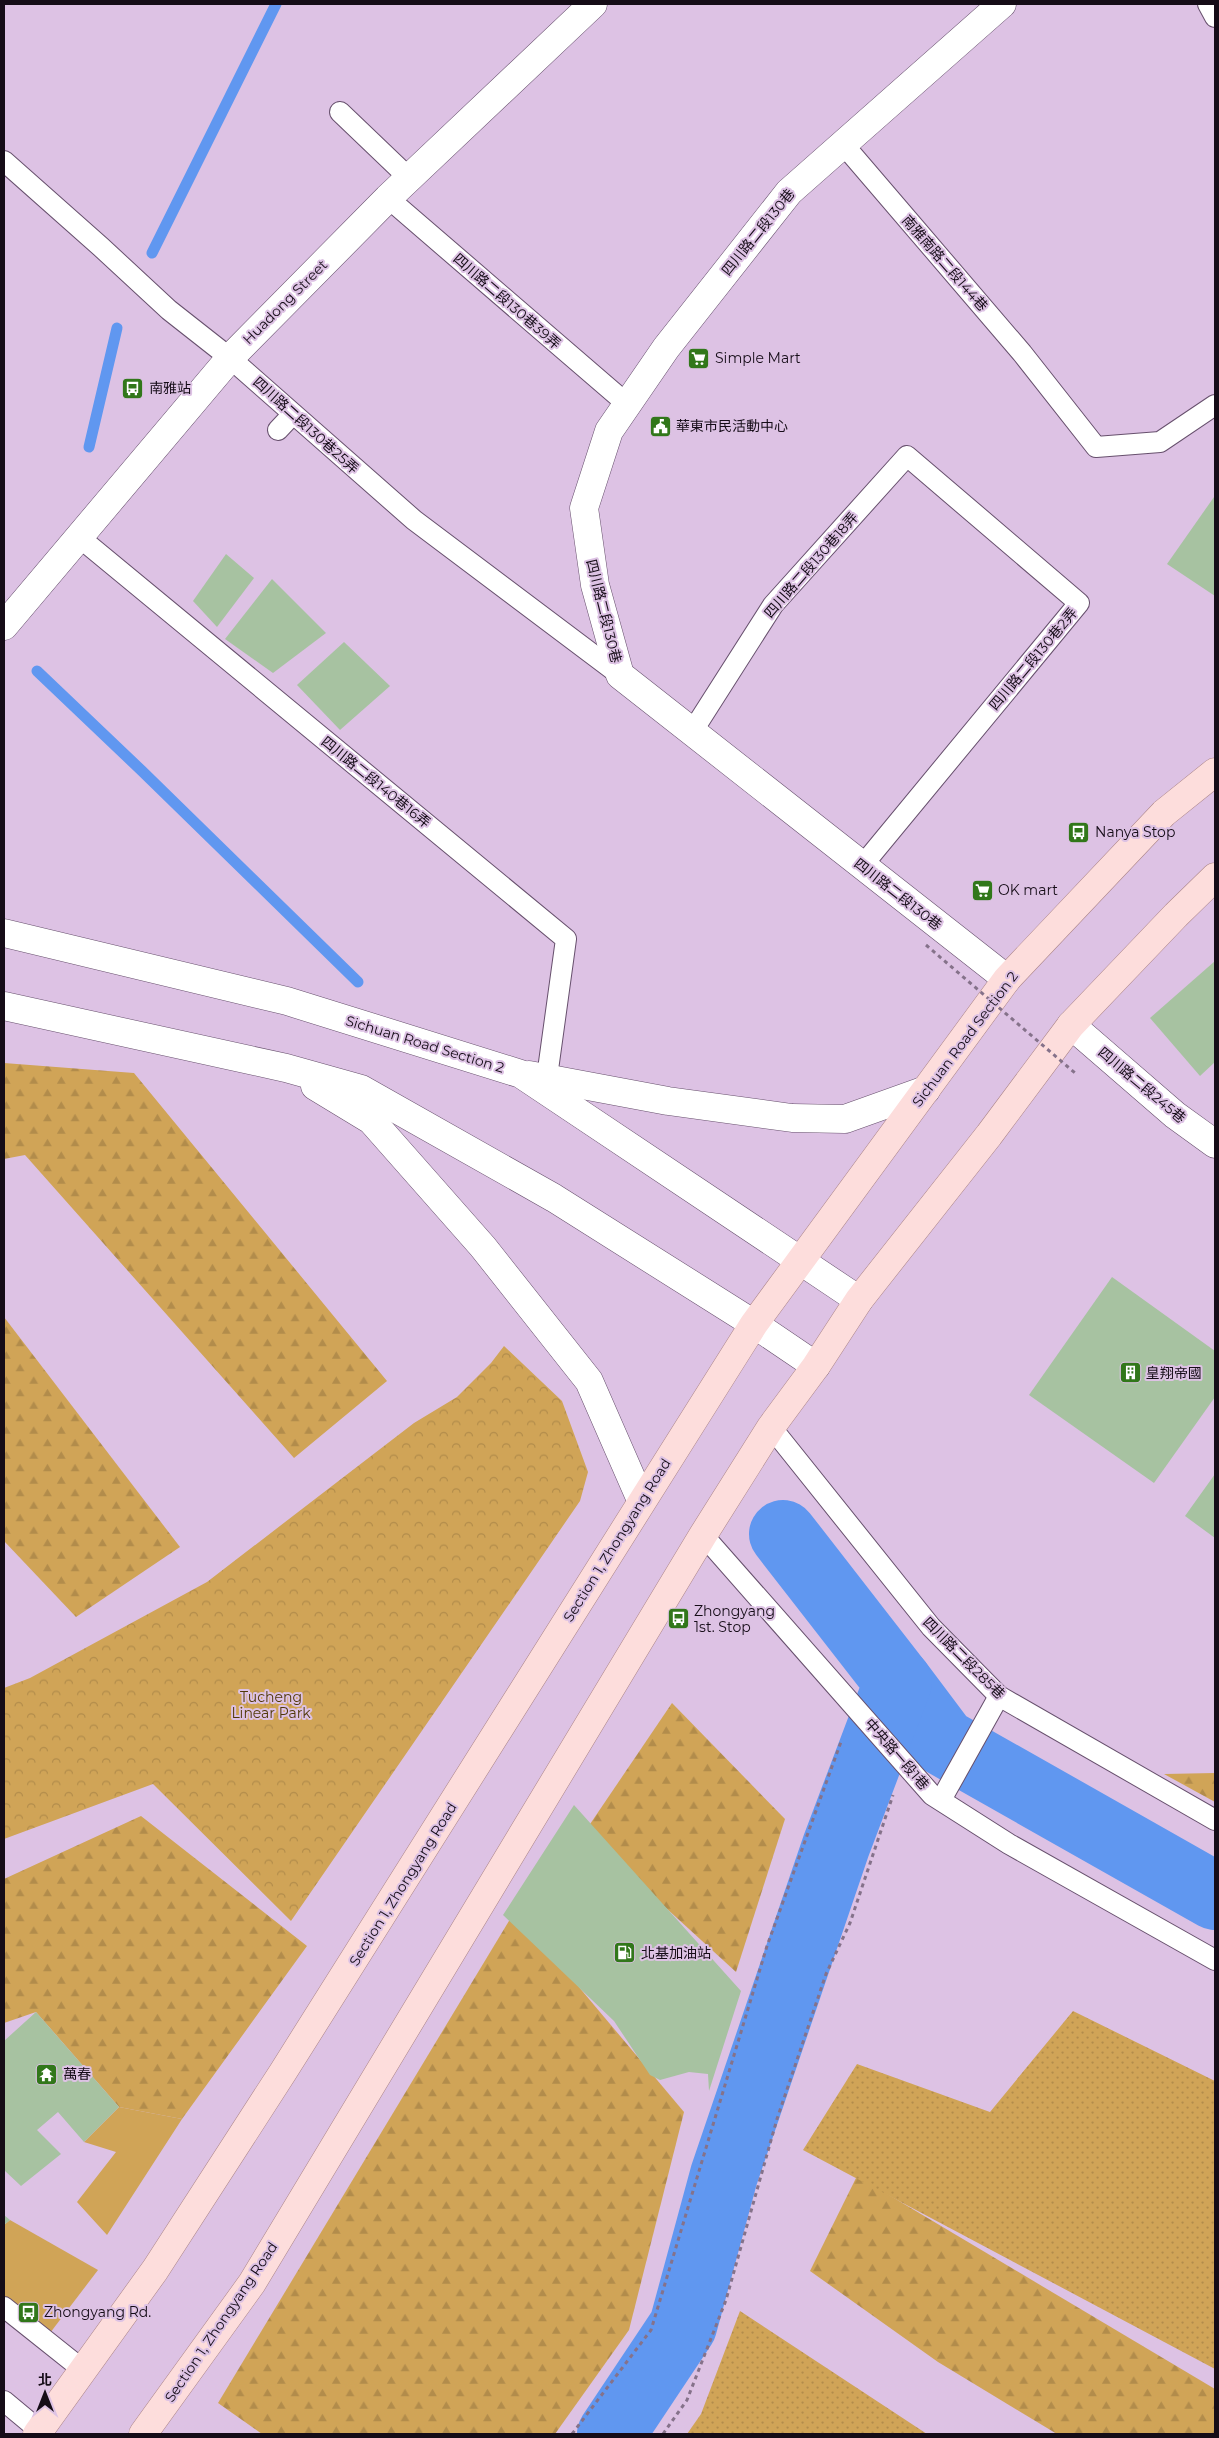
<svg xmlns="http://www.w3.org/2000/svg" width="1219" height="2438" font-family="Montserrat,'Noto Sans TC',sans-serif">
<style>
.grass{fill:#d0a457}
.forest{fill:url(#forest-firs)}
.park{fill:url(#park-crowns)}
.garden{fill:url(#garden-dots)}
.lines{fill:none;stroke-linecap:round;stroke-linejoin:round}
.stream{stroke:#6097f0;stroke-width:11}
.river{stroke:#6097f0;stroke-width:68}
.building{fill:#a7c2a1}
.service-casing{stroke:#67506d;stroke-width:22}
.minor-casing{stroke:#67506d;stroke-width:29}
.secondary-casing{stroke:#67506d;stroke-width:29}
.primary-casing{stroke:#ab8588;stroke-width:29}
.path{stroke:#85728a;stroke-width:3;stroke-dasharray:4 4;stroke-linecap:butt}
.service{stroke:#fff;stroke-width:20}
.minor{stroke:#fff;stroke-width:28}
.secondary{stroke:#fff;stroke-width:28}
.primary{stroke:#fddddc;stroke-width:28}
.path-bridge{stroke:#85728a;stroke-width:3;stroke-dasharray:4 4;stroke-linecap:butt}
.labels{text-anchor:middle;stroke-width:4;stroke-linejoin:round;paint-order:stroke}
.street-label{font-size:14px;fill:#150c17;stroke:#ddc2e4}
.poi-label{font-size:14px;fill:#150c17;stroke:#ddc2e4;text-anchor:start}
.park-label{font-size:14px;fill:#503807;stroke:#ddc2e4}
</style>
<defs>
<pattern id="forest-firs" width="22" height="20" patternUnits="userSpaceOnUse" patternTransform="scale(1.25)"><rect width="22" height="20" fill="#d0a457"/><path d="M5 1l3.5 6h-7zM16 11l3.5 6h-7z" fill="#b28c4b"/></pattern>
<pattern id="park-crowns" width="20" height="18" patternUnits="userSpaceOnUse" patternTransform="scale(1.25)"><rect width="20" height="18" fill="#d0a457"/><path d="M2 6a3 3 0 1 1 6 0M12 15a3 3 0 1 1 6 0" fill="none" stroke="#b28c4b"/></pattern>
<pattern id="garden-dots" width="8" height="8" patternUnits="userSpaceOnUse" patternTransform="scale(1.25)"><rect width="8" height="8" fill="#d0a457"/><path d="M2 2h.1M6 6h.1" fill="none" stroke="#b28c4b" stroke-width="1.8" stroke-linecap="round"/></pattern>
</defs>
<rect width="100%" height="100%" fill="#ddc2e4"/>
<!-- grass -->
<g class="grass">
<path d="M119 2107 182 2119 107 2235 77 2202 116 2152 84 2142Z"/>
<path d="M10 2220 98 2270 50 2333 4 2299V2225Z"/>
</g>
<!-- forest -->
<g class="forest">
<path d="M4 1063 134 1073 387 1381 294 1458 25 1155 4 1159Z"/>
<path d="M4 1317 180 1547 76 1617 4 1541Z"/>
<path d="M672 1703 785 1819 736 1972 584 1833Z"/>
<path d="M1215 1773V1802L1164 1774Z"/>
<path d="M141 1816 307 1946 182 2119 119 2107 36 2012 4 2023V1879Z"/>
<path d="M515 1911 684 2112 629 2330 555 2434H262L218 2403Z"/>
<path d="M857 2176 1215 2389V2434H1057L938 2362 810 2271Z"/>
</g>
<!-- park -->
<path class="park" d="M504 1346 562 1401 588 1472 580 1501 291 1921 153 1784 4 1839V1688L30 1678 207 1582 414 1423 457 1397 491 1363Z"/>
<!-- garden -->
<g class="garden">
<path d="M1073 2011 1215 2081V2369L803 2150 857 2064 990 2112Z"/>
<path d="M740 2311 927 2434H687L701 2414Z"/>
</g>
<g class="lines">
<!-- stream -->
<g class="stream">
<path d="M152 253 276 4"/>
<path d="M89 447 117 328"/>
<path d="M37 671 142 771 358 982"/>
</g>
<!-- river -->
<g class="river">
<path d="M898 1682 943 1742 1215 1896"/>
<path d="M611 2434 683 2326 724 2175 836 1846 898 1682 783 1534"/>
</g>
</g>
<!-- building -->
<g class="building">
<path d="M1214 497 1215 498V596L1167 564Z"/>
<path d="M226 554 254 578 217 627 193 601Z"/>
<path d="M272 579 326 633 273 673 225 639Z"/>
<path d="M344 642 390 686 340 730 297 685Z"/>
<path d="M1215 961V1062L1200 1076 1150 1018Z"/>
<path d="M1112 1277 1215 1351V1397L1154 1483 1029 1395Z"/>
<path d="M1215 1474V1538L1185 1516Z"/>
<path d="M574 1805 741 1991 709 2091 708 2074 689 2072 660 2080 650 2075 614 2021 503 1915Z"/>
<path d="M36 2012 119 2107 84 2142 58 2112 37 2130 61 2154 21 2186 4 2170V2041Z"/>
<path d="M4 2215 10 2220 4 2225Z"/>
</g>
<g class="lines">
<defs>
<g id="service">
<path d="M1208 4 1215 17"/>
<path d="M340 112 409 178"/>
<path d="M843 144 1022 353 1096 447 1160 442 1215 405"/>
<path d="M4 161 101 247 169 310 230 358 414 520 620 675"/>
<path d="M388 198 627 404"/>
<path d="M278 430 293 414"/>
<path d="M79 537 566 939 547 1077"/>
<path d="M692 732 773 605 907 456 1079 603 862 866"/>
<path d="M771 1427 931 1627 999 1696 1215 1820"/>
<path d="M703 1535 932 1795 1009 1844 1215 1960"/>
<path d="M941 1800 999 1696"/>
<path d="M4 2307 83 2370"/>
<path d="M4 2401 40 2431"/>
</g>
<g id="minor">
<path d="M1002 4 789 192 666 348 609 431 584 508 595 585 620 675 1007 979"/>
<path d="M4 626 230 358 388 198 593 4"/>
<path d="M1071 1025 1175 1115 1215 1144"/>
</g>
<g id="secondary">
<path d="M4 933 287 1001 521 1074 859 1300"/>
<path d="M4 1006 286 1068 361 1089 554 1198 754 1324 816 1366"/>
<path d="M529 1075 668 1101 792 1118 845 1119 926 1090"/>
<path d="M315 1086 371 1120 483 1247 589 1381 641 1500"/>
</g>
<g id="primary">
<path d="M37 2434 155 2270 283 2072 754 1324 1007 979 1164 813 1215 772"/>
<path d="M143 2434 252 2283 703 1535 771 1427 816 1366 859 1300 989 1135 1071 1025 1176 915 1215 877"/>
</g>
</defs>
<!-- service casing -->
<use href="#service" class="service-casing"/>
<!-- minor casing -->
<use href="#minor" class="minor-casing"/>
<!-- secondary casing -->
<use href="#secondary" class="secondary-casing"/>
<!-- primary casing -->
<use href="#primary" class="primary-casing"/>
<!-- path -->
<g class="path">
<path d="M572 2434 651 2330 767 1946 842 1739"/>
<path d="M663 2434 687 2400 726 2300 777 2119 826 1974 850 1923 893 1795"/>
</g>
<!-- service -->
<use href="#service" class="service"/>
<!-- minor -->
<use href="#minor" class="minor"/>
<!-- secondary -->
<use href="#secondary" class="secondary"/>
<!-- primary -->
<use href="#primary" class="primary"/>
<!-- path-bridge -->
<path class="path-bridge" d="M926 945 1075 1073"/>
</g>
<!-- icons -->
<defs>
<symbol id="supermarket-square" viewBox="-11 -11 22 22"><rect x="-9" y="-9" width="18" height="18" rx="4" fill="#31771a" stroke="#ddc2e4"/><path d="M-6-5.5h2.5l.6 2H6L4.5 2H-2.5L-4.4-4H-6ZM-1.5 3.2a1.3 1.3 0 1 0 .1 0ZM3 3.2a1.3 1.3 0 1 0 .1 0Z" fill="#fff"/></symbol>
<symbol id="bus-square" viewBox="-11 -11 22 22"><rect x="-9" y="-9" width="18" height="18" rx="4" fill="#31771a" stroke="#ddc2e4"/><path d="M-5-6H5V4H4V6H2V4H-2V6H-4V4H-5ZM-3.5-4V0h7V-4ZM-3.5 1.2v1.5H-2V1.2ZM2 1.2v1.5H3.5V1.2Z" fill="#fff"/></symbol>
<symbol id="civic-square" viewBox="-11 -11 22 22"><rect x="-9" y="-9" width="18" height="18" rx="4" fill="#31771a" stroke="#ddc2e4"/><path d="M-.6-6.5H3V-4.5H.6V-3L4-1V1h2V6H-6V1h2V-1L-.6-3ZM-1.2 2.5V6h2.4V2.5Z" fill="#fff"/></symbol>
<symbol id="building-square" viewBox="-11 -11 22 22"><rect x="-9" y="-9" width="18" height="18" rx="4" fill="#31771a" stroke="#ddc2e4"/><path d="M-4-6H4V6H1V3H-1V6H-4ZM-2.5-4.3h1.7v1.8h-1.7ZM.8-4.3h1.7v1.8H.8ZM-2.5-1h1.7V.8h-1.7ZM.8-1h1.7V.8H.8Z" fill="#fff"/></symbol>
<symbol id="fuel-square" viewBox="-11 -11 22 22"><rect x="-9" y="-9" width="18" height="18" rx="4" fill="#31771a" stroke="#ddc2e4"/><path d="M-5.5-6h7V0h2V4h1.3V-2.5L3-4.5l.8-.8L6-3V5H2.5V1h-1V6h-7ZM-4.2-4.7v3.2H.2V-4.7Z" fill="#fff"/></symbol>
<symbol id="temple-square" viewBox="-11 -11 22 22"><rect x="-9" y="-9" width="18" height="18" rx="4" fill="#31771a" stroke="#ddc2e4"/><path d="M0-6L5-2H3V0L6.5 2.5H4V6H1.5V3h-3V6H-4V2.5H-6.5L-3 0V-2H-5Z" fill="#fff"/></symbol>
</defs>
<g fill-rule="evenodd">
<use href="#supermarket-square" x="686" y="346" width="25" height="25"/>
<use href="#bus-square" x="120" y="376" width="25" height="25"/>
<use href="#civic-square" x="648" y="414" width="25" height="25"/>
<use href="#bus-square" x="1066" y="820" width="25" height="25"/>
<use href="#supermarket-square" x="970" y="878" width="25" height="25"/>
<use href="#building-square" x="1118" y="1360" width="25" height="25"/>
<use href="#bus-square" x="666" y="1606" width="25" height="25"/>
<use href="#fuel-square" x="612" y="1940" width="25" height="25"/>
<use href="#temple-square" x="34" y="2062" width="25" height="25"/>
<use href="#bus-square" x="16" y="2300" width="25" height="25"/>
</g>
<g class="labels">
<!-- street labels -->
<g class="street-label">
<text transform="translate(758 232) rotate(-51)" y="5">四川路二段130巷</text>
<text transform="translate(945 263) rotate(49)" y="5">南雅南路二段144巷</text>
<text transform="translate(507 301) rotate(41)" y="5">四川路二段130巷39弄</text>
<text transform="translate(285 302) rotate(-45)" y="5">Huadong Street</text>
<text transform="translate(306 425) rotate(42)" y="5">四川路二段130巷25弄</text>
<text transform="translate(811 565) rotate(-49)" y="5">四川路二段130巷18弄</text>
<text transform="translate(604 611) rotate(76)" y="5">四川路二段130巷</text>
<text transform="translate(1033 659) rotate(-50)" y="5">四川路二段130巷2弄</text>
<text transform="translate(376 782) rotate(39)" y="5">四川路二段140巷16弄</text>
<text transform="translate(898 894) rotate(38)" y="5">四川路二段130巷</text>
<text transform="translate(965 1039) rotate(-53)" y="5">Sichuan Road Section 2</text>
<text transform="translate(425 1044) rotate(17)" y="5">Sichuan Road Section 2</text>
<text transform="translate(1142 1085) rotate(40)" y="5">四川路二段245巷</text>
<text transform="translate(617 1540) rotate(-58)" y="5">Section 1, Zhongyang Road</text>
<text transform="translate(964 1658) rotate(45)" y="5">四川路二段285巷</text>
<text transform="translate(897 1754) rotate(49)" y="5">中央路一段1巷</text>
<text transform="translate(403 1884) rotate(-58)" y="5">Section 1, Zhongyang Road</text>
<text transform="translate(221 2322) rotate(-56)" y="5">Section 1, Zhongyang Road</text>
</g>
<!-- poi labels -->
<g class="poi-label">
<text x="715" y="363">Simple Mart</text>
<text x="149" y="393">南雅站</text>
<text x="676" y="431">華東市民活動中心</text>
<text x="1095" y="837">Nanya Stop</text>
<text x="998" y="895">OK mart</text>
<text x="1146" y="1378">皇翔帝國</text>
<text x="694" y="1616">Zhongyang<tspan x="694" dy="16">1st. Stop</tspan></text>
<text x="641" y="1958">北基加油站</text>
<text x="63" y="2079">萬春</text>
<text x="44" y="2317">Zhongyang Rd.</text>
</g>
<!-- park labels -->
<g class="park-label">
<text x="271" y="1702">Tucheng<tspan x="271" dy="16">Linear Park</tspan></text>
</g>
</g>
<!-- border -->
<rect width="1219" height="2438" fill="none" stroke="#150c17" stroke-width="10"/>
<!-- north arrow -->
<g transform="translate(45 2393)" stroke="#ddc2e4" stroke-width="4" paint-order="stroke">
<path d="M0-4L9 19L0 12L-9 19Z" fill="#150c17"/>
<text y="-8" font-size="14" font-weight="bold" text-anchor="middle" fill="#150c17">北</text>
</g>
</svg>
